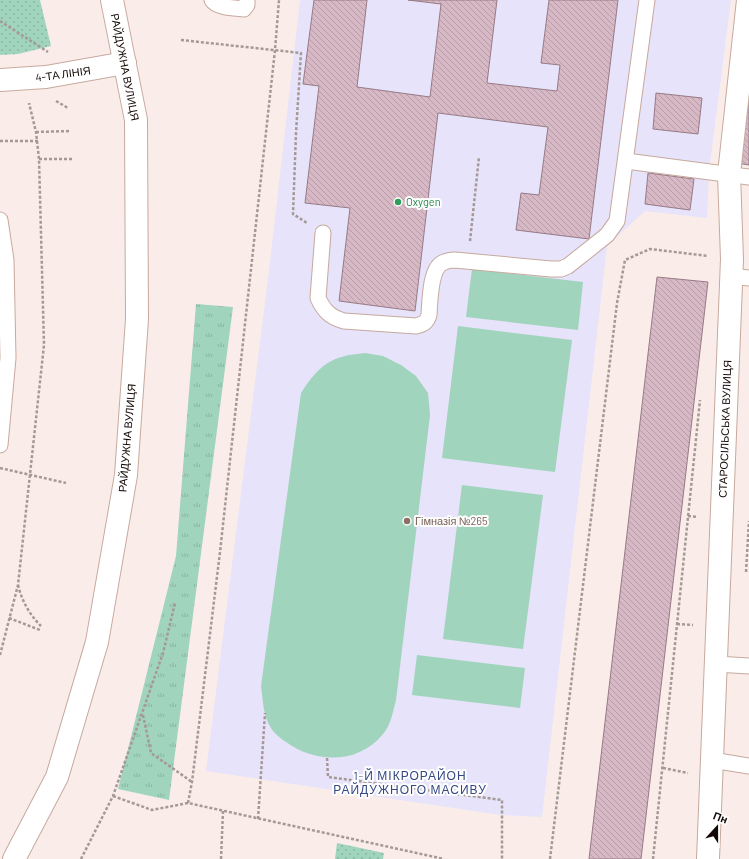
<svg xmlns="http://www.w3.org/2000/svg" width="749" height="859" font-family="Barlow,sans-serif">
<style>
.education{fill:#e6e3fa}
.grass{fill:url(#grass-tufts)}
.park{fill:url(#park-dots)}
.garden{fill:#a1d4bc}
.building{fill:url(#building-back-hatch);stroke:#977a86}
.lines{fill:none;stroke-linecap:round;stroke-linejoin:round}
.lane-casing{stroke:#c7a99e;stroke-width:17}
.street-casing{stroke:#c7a99e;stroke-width:24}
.secondary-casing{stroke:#c7a99e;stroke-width:24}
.path{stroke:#a59995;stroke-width:2.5;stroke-dasharray:3 2;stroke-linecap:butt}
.lane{stroke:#fff;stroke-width:15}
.street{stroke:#fff;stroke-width:22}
.secondary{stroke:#fff;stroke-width:22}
.leisure-dot{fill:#2e9e5b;stroke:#fefefe;stroke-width:1.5}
.education-dot{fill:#8d6e63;stroke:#fefefe;stroke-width:1.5}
.labels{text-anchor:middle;stroke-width:4;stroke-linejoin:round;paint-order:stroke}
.street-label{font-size:11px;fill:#130906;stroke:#fefefe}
.leisure-label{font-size:11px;fill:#27864d;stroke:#fefefe;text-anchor:start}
.education-label{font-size:11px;fill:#785e54;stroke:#fefefe;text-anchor:start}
.neighbourhood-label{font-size:12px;letter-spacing:1px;fill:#354983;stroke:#fefefe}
</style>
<defs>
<pattern id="grass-tufts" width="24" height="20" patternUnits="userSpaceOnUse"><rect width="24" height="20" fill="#a1d4bc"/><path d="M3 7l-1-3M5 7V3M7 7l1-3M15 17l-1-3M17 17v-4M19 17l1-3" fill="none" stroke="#8ab5a0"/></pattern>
<pattern id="park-dots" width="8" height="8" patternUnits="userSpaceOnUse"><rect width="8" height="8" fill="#a1d4bc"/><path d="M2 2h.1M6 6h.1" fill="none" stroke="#8ab5a0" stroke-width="1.8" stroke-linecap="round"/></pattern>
<pattern id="building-back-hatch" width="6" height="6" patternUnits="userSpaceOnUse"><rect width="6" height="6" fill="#d7b8c5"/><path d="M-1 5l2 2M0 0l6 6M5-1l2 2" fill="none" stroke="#b89da8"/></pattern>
</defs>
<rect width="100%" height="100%" fill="#faede9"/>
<!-- education -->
<path class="education" d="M300 0H731L709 171 707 218 645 211 607 246 542 817 501 815 206 771 269 271Z"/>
<!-- grass -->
<path class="grass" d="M196 304 233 307 169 800 118 789 176 556Z"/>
<!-- park -->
<g class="park">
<path d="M0 0H40L51 46 18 54 0 55Z"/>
<path d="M337 843 384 853 383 859H335Z"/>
</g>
<!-- garden -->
<g class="garden">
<path d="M472 269 583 282 578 330 466 317Z"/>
<path d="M458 326 572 340 555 472 442 458Z"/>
<path d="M365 353 383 356 401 365 416 376 428 393 430 415 396 700C393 711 391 725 383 734 359 764 316 764 286 742 281 739 274 733 271 728 263 716 263 700 261 686L301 393C320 364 331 356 365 353Z"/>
<path d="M462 485 543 495 523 649 443 639Z"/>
<path d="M417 655 525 668 520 708 412 695Z"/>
</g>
<!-- building -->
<g class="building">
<path d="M314 0H367L357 87 430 97 441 4 408 0H497L487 83 557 91 560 65 541 63 549 0H618L589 239 516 230 521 193 539 195 548 127 438 113 415 311 339 301 350 208 305 203 319 86 303 84Z"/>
<path d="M749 89V165L737 163Z"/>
<path d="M656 93 702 98 698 134 653 129Z"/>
<path d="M648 173 694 179 690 210 645 204Z"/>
<path d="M657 277 708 282 641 859H589Z"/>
</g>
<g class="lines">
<defs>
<g id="lane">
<path d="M212 0C217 8 235 8 244 9L247 5V0"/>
<path d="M626 161 749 177"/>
<path d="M0 220 6 260 8 358 0 445"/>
<path d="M323 233 318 298C324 311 330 317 344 321L416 326C424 324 427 322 429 315 430 301 430 270 442 263 446 261 450 260 455 260L551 269H561L568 266 607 235 617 221 647 0"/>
<path d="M731 276 749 278"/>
<path d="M716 664 749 666"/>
<path d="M712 760 749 766"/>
</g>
<g id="street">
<path d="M0 80 46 77 125 63"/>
<path d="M708 859 732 259 729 174 748 0"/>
</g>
<path id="secondary" d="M14 859 57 777 97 642 126 475 137 319 136 120 112 0"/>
</defs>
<!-- lane casing -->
<use href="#lane" class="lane-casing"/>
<!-- street casing -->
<use href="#street" class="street-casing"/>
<!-- secondary casing -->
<use href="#secondary" class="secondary-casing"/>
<!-- path -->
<g class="path">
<path d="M0 21 48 52"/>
<path d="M181 40 301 53 296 133 293 214 307 223"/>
<path d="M56 101 68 108"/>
<path d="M36 132 71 131"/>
<path d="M0 141H38"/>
<path d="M39 159H73"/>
<path d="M470 241 479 157"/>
<path d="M0 468 66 483"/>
<path d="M688 516 698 517"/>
<path d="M746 572 749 521"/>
<path d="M18 585C22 601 29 614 41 626"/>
<path d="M9 618 40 630"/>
<path d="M677 624 693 625"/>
<path d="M0 655 18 585 44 345 39 159 36 132 29 103"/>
<path d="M143 715 151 753 192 782"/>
<path d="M327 758 328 777 502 800V859"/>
<path d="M663 768 688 773"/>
<path d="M113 796 152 810 188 803 444 859"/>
<path d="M188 803 192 782 220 552 275 50 279 0"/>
<path d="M258 819 265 713"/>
<path d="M81 859 113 796 163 653 175 603"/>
<path d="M221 859 223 811"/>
<path d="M550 859 617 303 625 260 650 249 708 256"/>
<path d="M653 859 700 400"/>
</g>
<!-- lane -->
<use href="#lane" class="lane"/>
<!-- street -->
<use href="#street" class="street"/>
<!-- secondary -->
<use href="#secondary" class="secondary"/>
</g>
<!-- markers -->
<circle class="leisure-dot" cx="398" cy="202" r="4"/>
<circle class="education-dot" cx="407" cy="521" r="4"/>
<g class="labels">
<!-- street labels -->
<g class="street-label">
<text transform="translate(125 67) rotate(79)" y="4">РАЙДУЖНА ВУЛИЦЯ</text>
<text transform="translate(63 74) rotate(-8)" y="4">4-ТА ЛІНІЯ</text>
<text transform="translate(725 429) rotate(-88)" y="4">СТАРОСІЛЬСЬКА ВУЛИЦЯ</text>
<text transform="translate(127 438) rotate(-85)" y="4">РАЙДУЖНА ВУЛИЦЯ</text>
</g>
<!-- leisure labels -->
<g class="leisure-label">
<text x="406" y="206">Oxygen</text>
</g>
<!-- education labels -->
<g class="education-label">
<text x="415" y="525">Гімназія №265</text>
</g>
<!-- neighbourhood labels -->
<g class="neighbourhood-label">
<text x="410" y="780">1-Й МІКРОРАЙОН<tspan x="410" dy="14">РАЙДУЖНОГО МАСИВУ</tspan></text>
</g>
</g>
<!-- north arrow -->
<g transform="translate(717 827) rotate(21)" stroke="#fefefe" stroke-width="3" paint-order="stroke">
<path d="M0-3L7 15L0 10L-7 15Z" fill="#130906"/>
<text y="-6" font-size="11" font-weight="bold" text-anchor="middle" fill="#130906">Пн</text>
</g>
</svg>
